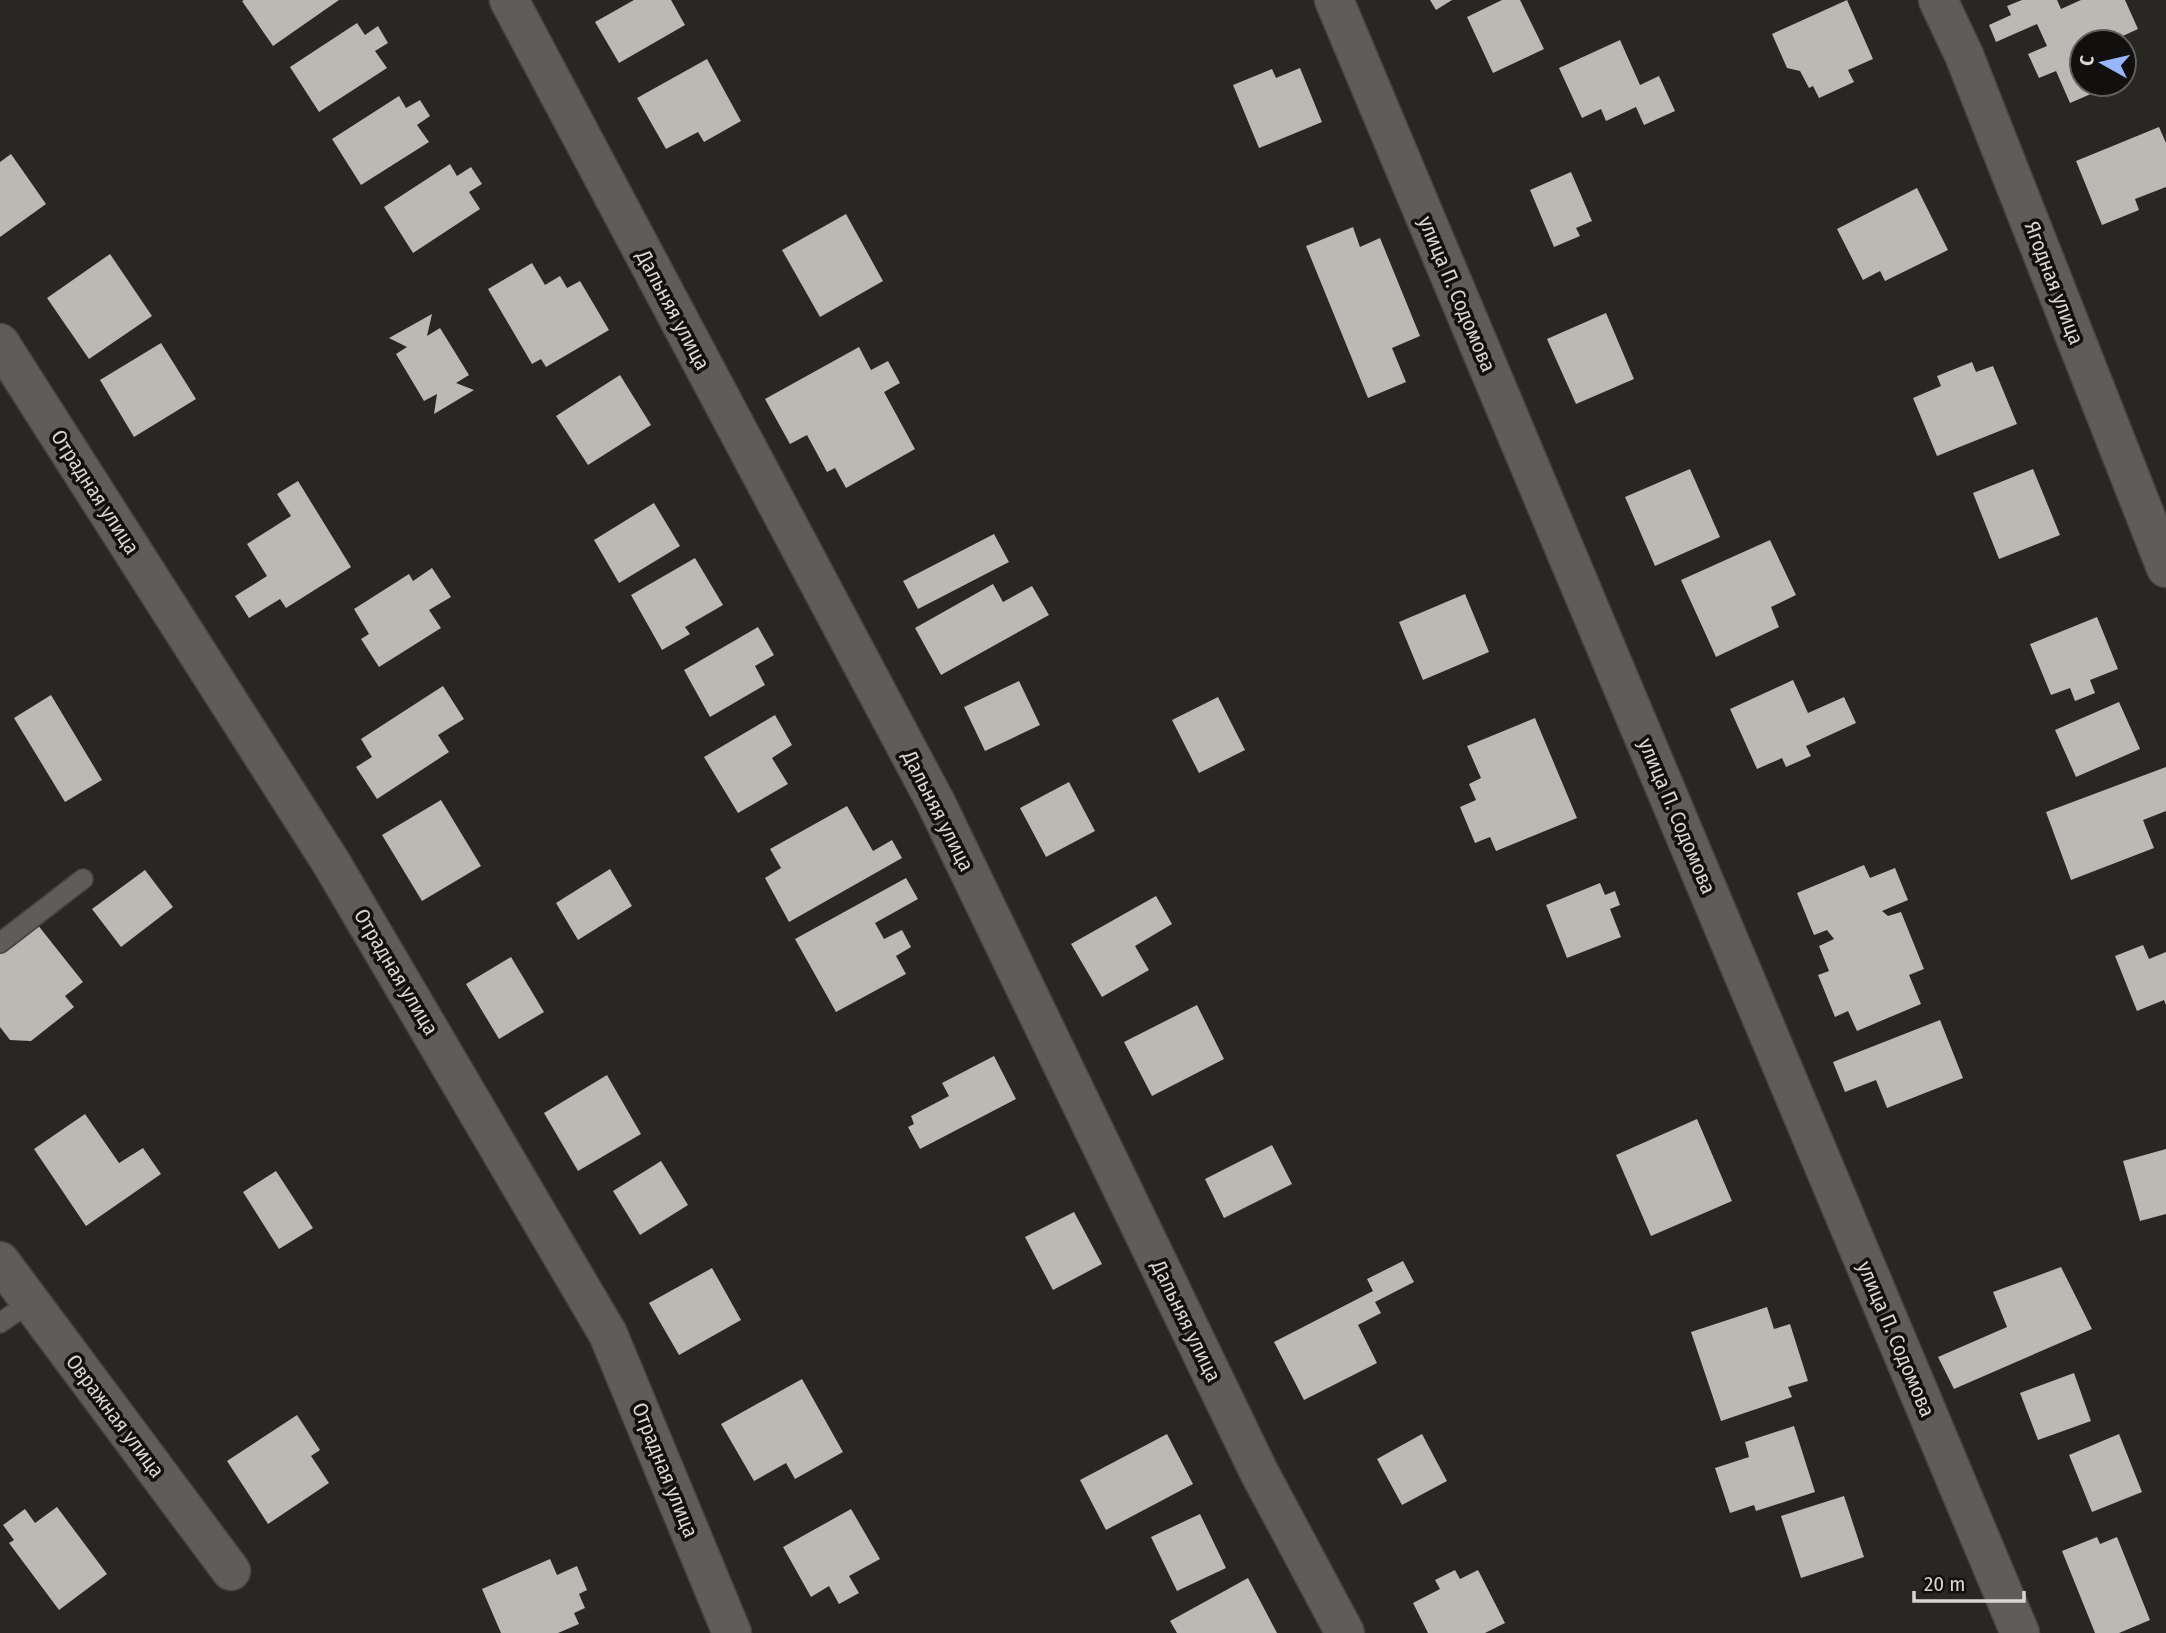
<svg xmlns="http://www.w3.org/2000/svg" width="2166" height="1633" font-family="'Fira Sans Condensed',sans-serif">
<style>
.building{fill:#bab9b4}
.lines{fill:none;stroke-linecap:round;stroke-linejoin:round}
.service-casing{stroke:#444341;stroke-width:22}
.minor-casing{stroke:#444341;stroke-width:41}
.service{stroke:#5f5d5a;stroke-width:19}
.minor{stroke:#5f5d5a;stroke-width:38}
.labels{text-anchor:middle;stroke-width:7;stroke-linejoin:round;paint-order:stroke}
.street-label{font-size:21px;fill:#d7d6d4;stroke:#11100f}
</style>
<rect width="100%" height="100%" fill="#282724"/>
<!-- building -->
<g class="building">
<path d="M244 0H339L273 46 242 1Z"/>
<path d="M634 0H671L685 25 619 63 595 22Z"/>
<path d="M1430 0H1452L1436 10Z"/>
<path d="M1502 0H1520L1544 49 1493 73 1467 17Z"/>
<path d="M1847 0 1873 59 1848 70 1854 82 1819 98 1813 86 1809 88 1800 71 1787 68 1772 34Z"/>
<path d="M2022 0H2057L2061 9 2081 0H2125L2138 29 2114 40 2115 42H2082V84H2114L2070 103 2056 71 2039 78 2028 54 2047 46 2037 24 1996 42 1989 25 2011 15 2007 6Z"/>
<path d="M357 23 365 35 378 26 388 43 375 51 387 68 319 112 290 67Z"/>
<path d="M1620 40 1640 85 1659 76 1675 111 1644 125 1636 107 1606 121 1601 109 1582 118 1559 68Z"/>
<path d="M707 59 741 121 704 142 698 132 666 149 637 98Z"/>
<path d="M1300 68 1322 122 1259 148 1233 85 1272 69 1276 78Z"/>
<path d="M399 96 406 108 420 100 430 116 417 125 429 142 361 185 332 139Z"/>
<path d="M2159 127 2166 143V187L2135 199 2139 210 2102 225 2076 161Z"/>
<path d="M11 154 46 204 0 237V162Z"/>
<path d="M450 164 457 176 471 167 482 184 469 192 480 209 413 253 384 207Z"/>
<path d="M1571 172 1592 221 1576 228 1580 236 1554 247 1530 190Z"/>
<path d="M1917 188 1948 250 1885 281 1880 271 1863 280 1837 229Z"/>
<path d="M846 214 883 281 820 317 782 250Z"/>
<path d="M1353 227 1360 247 1380 238 1420 336 1392 348 1406 382 1368 398 1306 246Z"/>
<path d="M110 254 152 316 89 359 47 298Z"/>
<path d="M532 263 545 285 560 276 567 288 580 281 609 330 546 367 541 359 532 364 488 289Z"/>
<path d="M1606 313 1634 379 1576 404 1547 339Z"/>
<path d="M432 314 427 336 440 328 469 375 456 383 474 390 434 414 437 394 424 401 396 354 407 347 389 338Z"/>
<path d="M161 343 196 399 134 437 100 380Z"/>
<path d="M859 347 871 370 888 361 900 383 884 392 915 449 846 488 835 468 827 472 807 435 790 444 765 399Z"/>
<path d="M1972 362 1976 372 1993 366 2017 424 1937 456 1913 398 1941 386 1937 376Z"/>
<path d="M620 375 651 425 588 465 556 416Z"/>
<path d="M1690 469 1720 537 1655 566 1625 497Z"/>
<path d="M2033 469 2060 535 1999 559 1973 493Z"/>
<path d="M298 481 351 567 286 608 280 599 249 618 235 596 267 576 247 544 291 516 277 494Z"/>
<path d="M654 503 680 546 619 583 594 540Z"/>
<path d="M994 534 1009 562 918 609 903 581Z"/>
<path d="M1770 540 1796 595 1771 607 1779 627 1716 657 1681 580Z"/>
<path d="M695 558 723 605 685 627 690 634 662 650 631 595Z"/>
<path d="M432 568 451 597 429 610 441 628 379 667 361 639 369 634 354 609 409 574 413 581Z"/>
<path d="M993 584 1003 602 1032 586 1049 615 941 675 915 628Z"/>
<path d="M1465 594 1489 652 1423 680 1399 622Z"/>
<path d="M2097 617 2118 669 2090 680 2095 693 2075 701 2070 688 2051 695 2030 644Z"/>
<path d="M758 627 774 655 755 666 765 685 710 717 684 670Z"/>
<path d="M1793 680 1808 713 1844 697 1856 723 1806 746 1811 756 1786 767 1782 758 1757 769 1730 709Z"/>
<path d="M1019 681 1040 725 985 751 964 707Z"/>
<path d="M443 686 464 719 438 735 449 752 377 799 356 767 372 757 361 739Z"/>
<path d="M51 695 102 780 65 802 14 718Z"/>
<path d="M1218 697 1245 750 1199 773 1172 720Z"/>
<path d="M2119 702 2140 749 2076 777 2055 730Z"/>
<path d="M775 715 792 745 772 758 788 784 738 813 704 757Z"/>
<path d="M1535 718 1577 818 1496 851 1490 837 1475 843 1460 807 1476 800 1469 784 1481 778 1467 746Z"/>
<path d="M2166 767V811L2143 820 2154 848 2071 880 2046 812Z"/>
<path d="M1069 782 1095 831 1046 857 1020 808Z"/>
<path d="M441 800 481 866 422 901 382 835Z"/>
<path d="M847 806 873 851 892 840 902 858 789 922 765 878 781 868 770 849Z"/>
<path d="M1864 865 1870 878 1895 868 1908 900 1882 911 1888 916 1901 912 1924 969 1909 975 1921 1004 1857 1031 1848 1011 1835 1017 1818 975 1829 971 1819 946 1834 939 1827 930 1814 935 1797 893Z"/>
<path d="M610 869 632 906 578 940 556 903Z"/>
<path d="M145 870 173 907 121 947 92 909Z"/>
<path d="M906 878 918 899 875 923 884 939 902 930 911 947 896 956 906 974 836 1012 795 939Z"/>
<path d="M1600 883 1605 895 1615 891 1620 905 1610 909 1621 937 1567 958 1546 905Z"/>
<path d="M1156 896 1172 924 1135 946 1149 970 1102 997 1071 944Z"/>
<path d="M37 924 83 982 65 996 74 1007 31 1041 10 1040 0 1027V954Z"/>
<path d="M2143 945 2149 959 2166 952V1005L2164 1000 2137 1011 2115 956Z"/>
<path d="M511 957 544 1012 499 1039 466 984Z"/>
<path d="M1197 1005 1224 1059 1152 1096 1124 1042Z"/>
<path d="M1940 1020 1963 1078 1887 1108 1876 1080 1845 1092 1833 1062Z"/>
<path d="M994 1056 1016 1099 920 1149 908 1127 914 1124 911 1116 949 1096 942 1083Z"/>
<path d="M607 1075 641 1134 578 1171 544 1113Z"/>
<path d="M85 1114 119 1163 143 1148 161 1174 86 1226 34 1149Z"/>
<path d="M1697 1119 1732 1201 1651 1236 1616 1155Z"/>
<path d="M1272 1145 1292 1184 1224 1218 1205 1179Z"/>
<path d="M2166 1149V1214L2140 1221 2123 1161Z"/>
<path d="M661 1161 688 1205 640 1235 613 1191Z"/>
<path d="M276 1171 313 1228 279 1249 243 1192Z"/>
<path d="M1074 1212 1102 1264 1053 1290 1025 1237Z"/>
<path d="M1403 1261 1414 1282 1375 1302 1381 1313 1358 1325 1377 1363 1304 1400 1274 1342 1373 1291 1367 1279Z"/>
<path d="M2061 1267 2092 1329 1954 1389 1938 1357 2007 1327 1993 1292Z"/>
<path d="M712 1268 741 1320 679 1355 649 1303Z"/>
<path d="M1767 1307 1774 1329 1790 1324 1808 1381 1788 1387 1792 1397 1721 1421 1691 1332Z"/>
<path d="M2074 1373 2091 1421 2038 1440 2020 1393Z"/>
<path d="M802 1379 843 1452 795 1479 786 1463 754 1481 721 1424Z"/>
<path d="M297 1415 320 1450 311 1456 329 1483 268 1524 227 1461Z"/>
<path d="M1794 1426 1815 1492 1756 1511 1754 1505 1730 1513 1715 1468 1749 1457 1745 1442Z"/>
<path d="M1167 1434 1193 1484 1106 1530 1080 1480Z"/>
<path d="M1422 1434 1447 1481 1402 1505 1377 1459Z"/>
<path d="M2119 1434 2142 1492 2092 1512 2069 1455Z"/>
<path d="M1844 1496 1864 1557 1801 1578 1781 1516Z"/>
<path d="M57 1507 107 1574 59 1610 9 1543 14 1540 3 1525 25 1509 35 1523Z"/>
<path d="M851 1509 880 1559 849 1576 859 1593 839 1604 829 1586 811 1597 783 1547Z"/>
<path d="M1200 1514 1226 1568 1177 1591 1151 1537Z"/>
<path d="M2097 1537 2100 1544 2117 1537 2150 1620 2119 1633H2095L2062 1551Z"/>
<path d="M550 1559 557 1575 577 1566 587 1590 579 1594 585 1608 574 1613 579 1624 558 1633H501L482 1589Z"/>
<path d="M1455 1570 1460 1579 1478 1570 1505 1623 1485 1633H1428L1413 1603 1440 1589 1435 1580Z"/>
<path d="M1248 1578 1277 1633H1177L1170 1621Z"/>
</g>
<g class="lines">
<defs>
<g id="service">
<path d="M0 943 83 879"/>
<path d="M0 1323 29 1303"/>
</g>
<g id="minor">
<path d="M509 0 936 803 1259 1472 1345 1633"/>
<path d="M1334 0 2020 1633"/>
<path d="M1938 0 1964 55 2166 568"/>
<path d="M0 343 332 864 608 1334 732 1633"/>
<path d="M0 1261 231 1571"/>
</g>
</defs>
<!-- service casing -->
<use href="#service" class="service-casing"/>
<!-- minor casing -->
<use href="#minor" class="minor-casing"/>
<!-- service -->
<use href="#service" class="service"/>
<!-- minor -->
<use href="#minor" class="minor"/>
</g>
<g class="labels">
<!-- street labels -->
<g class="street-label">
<text transform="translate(2054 283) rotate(69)" y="7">Ягодная улица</text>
<text transform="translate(1457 294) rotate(67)" y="7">улица П. Содомова</text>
<text transform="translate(673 310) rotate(62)" y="7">Дальняя улица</text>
<text transform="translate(95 492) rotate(57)" y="7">Отрадная улица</text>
<text transform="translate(938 811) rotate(63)" y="7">Дальняя улица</text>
<text transform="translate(1677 816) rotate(67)" y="7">улица П. Содомова</text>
<text transform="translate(396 972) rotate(59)" y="7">Отрадная улица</text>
<text transform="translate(1186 1321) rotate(64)" y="7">Дальняя улица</text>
<text transform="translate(1896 1339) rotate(67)" y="7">улица П. Содомова</text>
<text transform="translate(115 1416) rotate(53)" y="7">Овражная улица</text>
<text transform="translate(665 1470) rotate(68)" y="7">Отрадная улица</text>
</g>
</g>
<!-- north arrow -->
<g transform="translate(2103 63) rotate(278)"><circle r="33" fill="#11100f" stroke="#605f5e" stroke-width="2"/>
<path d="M0-5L12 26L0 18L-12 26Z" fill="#97b6fd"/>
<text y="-10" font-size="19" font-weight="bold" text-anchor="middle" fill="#d7d6d4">С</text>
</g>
<!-- scale -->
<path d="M1914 1591v10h110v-10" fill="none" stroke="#d7d6d4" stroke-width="3.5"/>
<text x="1924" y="1591" font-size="21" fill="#d7d6d4" stroke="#11100f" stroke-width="5" paint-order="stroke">20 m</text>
</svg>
